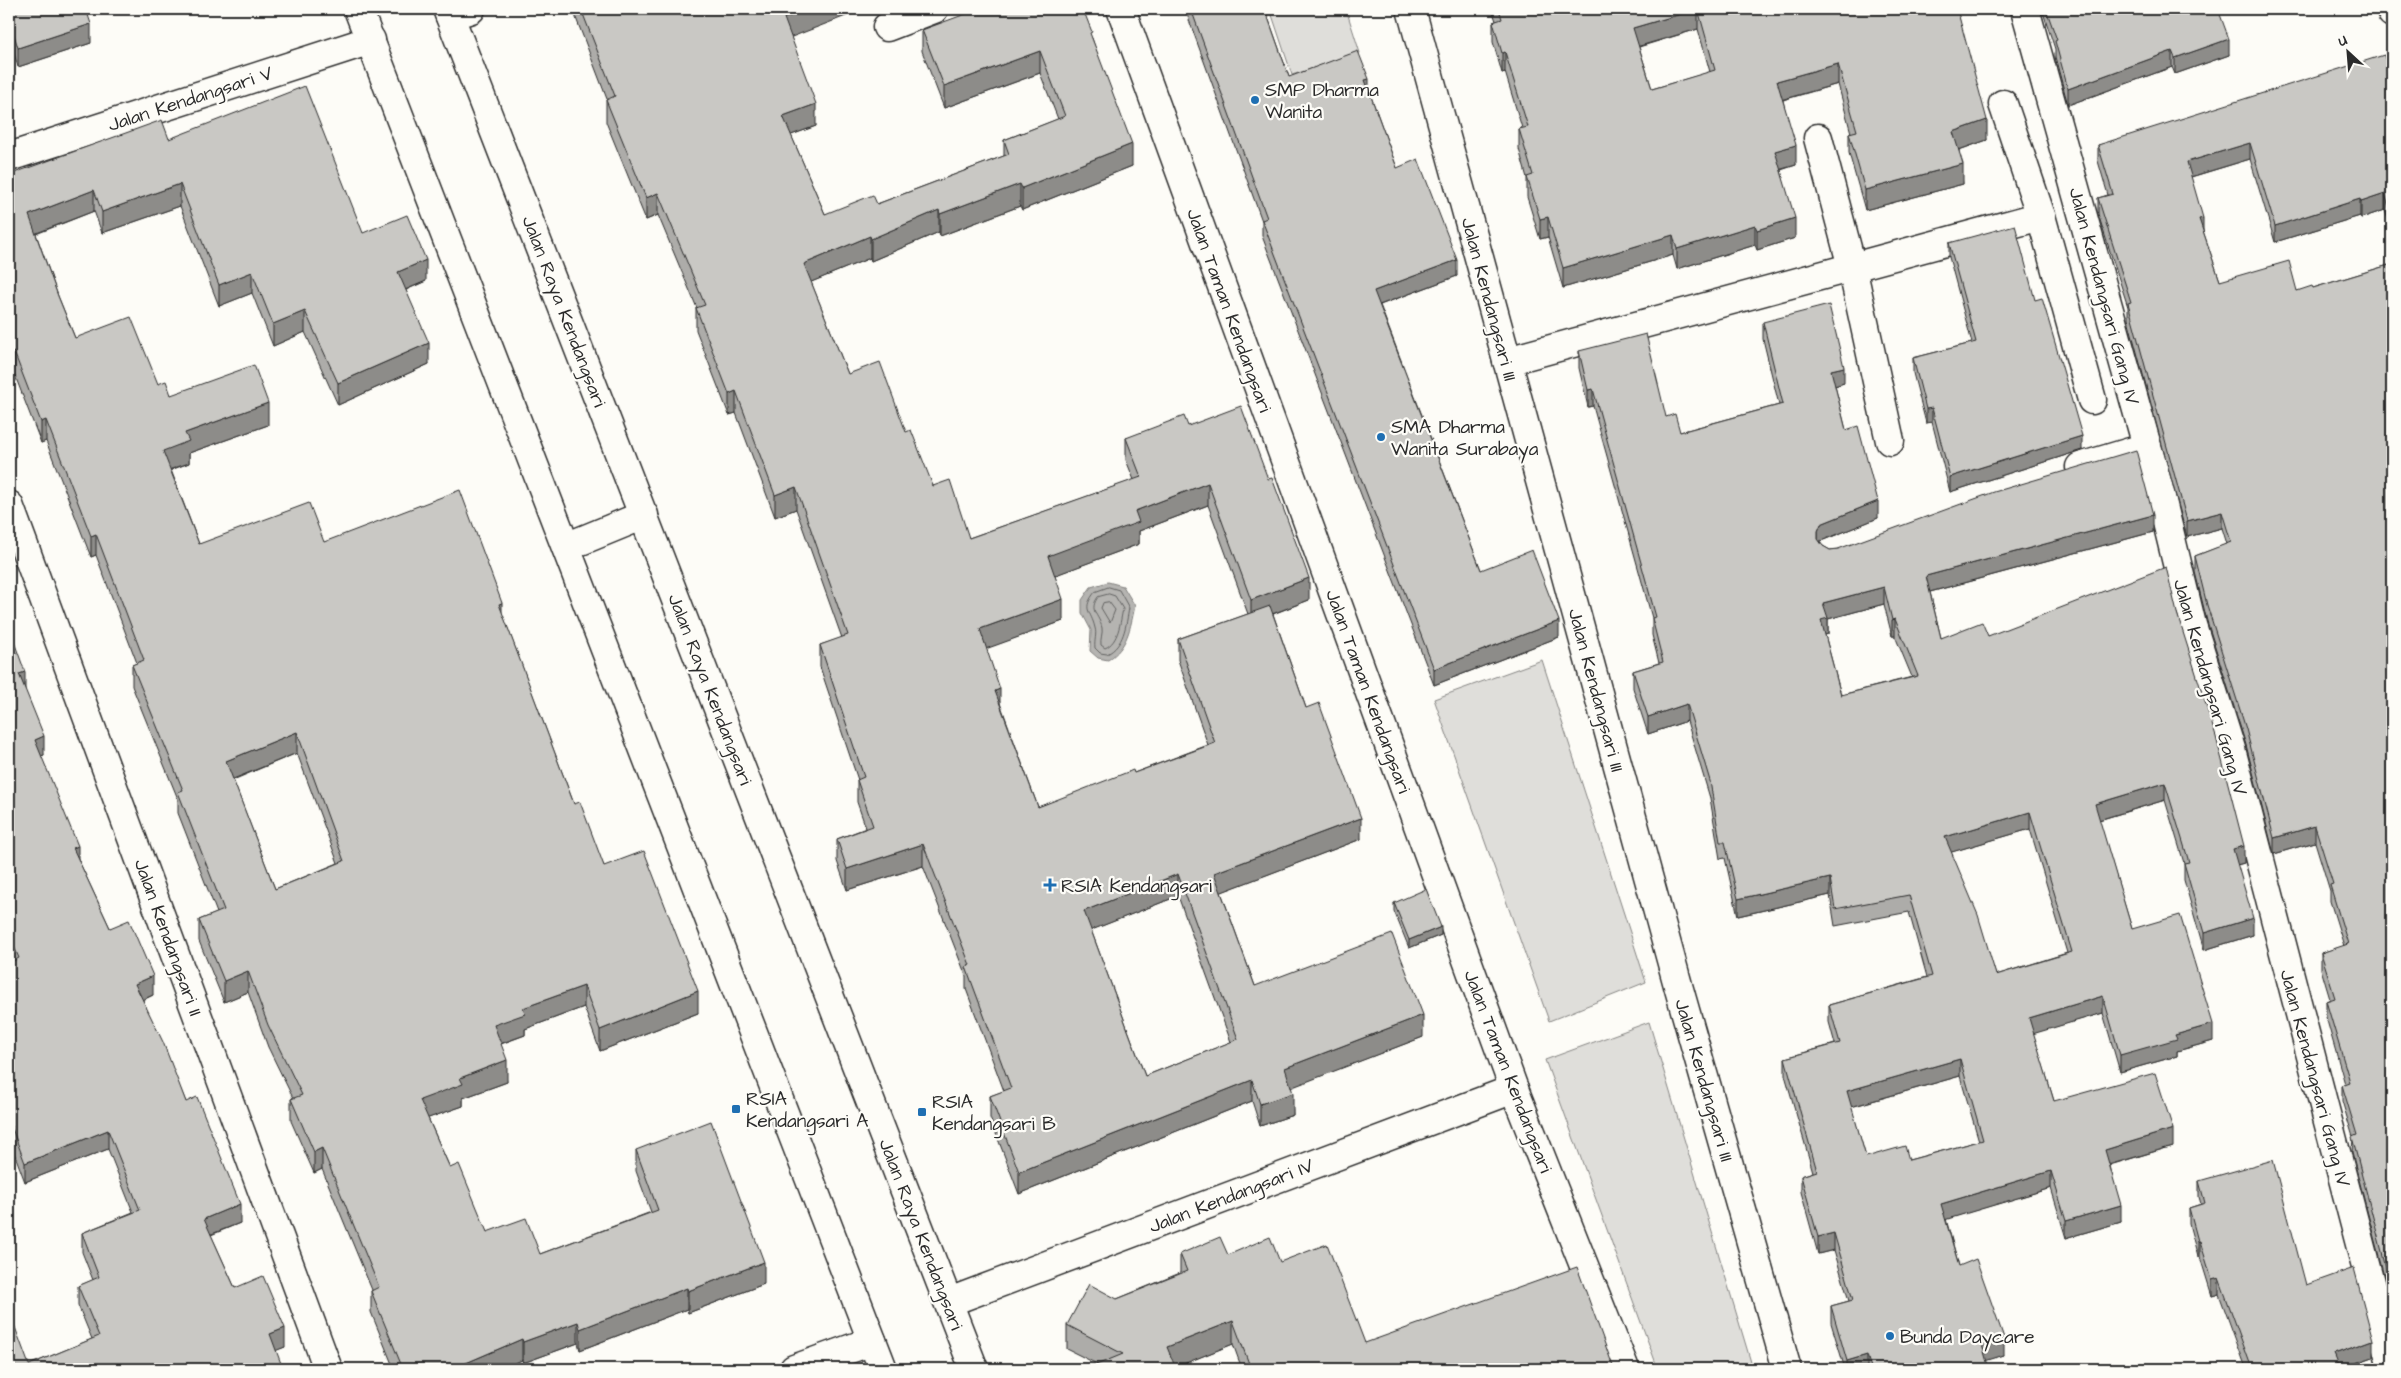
<svg xmlns="http://www.w3.org/2000/svg" width="2401" height="1378" font-family="'Architects Daughter',sans-serif">
<style>
.green{fill:#dfdeda;stroke:#858482}
.water{fill:#b5b4b1;stroke:#7e7d7b}
.lines{fill:none;stroke-linecap:round;stroke-linejoin:round}
.shore{stroke:#626261;stroke-width:1}
.minor-casing{stroke:#2b2b2b;stroke-width:31}
.major-casing{stroke:#2b2b2b;stroke-width:31}
.minor{stroke:#fdfcf7;stroke-width:28}
.major{stroke:#fdfcf7;stroke-width:28}
.wall{fill:#adaca9;stroke:#2b2b2b;fill-rule:evenodd}
.shaded-wall{fill:#8d8c89;stroke:#2b2b2b}
.building{fill:#c9c8c4;stroke:#2b2b2b;fill-rule:evenodd}
.poi-dot{fill:#1f6fb2;stroke:#fdfcf7;stroke-width:2}
.labels{text-anchor:middle;stroke-width:4.5;stroke-linejoin:round;paint-order:stroke}
.poi-label{font-size:19px;fill:#2b2b2b;stroke:#fdfcf7;text-anchor:start}
.street-label{font-size:19px;fill:#2b2b2b;stroke:#fdfcf7}
</style>
<rect width="100%" height="100%" fill="#fdfcf7"/>
<filter id="ink" filterUnits="userSpaceOnUse"><feTurbulence type="fractalNoise" baseFrequency=".02" numOctaves="2"/><feDisplacementMap in="SourceGraphic" scale="10" xChannelSelector="R" yChannelSelector="G"/><feConvolveMatrix kernelMatrix="1 2 1 2 8 2 1 2 1" color-interpolation-filters="sRGB"/></filter>
<g filter="url(#ink)">
<!-- green -->
<g class="green">
<path d="M1270 9H1346L1360 53 1292 75Z"/>
<path d="M1542 660 1646 982 1549 1021 1434 699Z"/>
<path d="M1649 1022 1753 1369H1658L1545 1060Z"/>
</g>
<!-- water -->
<path class="water" d="M1108 582 1123 586 1135 606C1130 628 1128 647 1108 660L1098 658 1090 651 1091 630 1082 613V600L1091 587Z"/>
<g class="lines">
<!-- shore -->
<g class="shore">
<path d="M1109 587 1119 590 1129 608C1126 625 1124 646 1107 654L1100 653 1095 648C1094 641 1097 634 1095 628 1091 610 1081 610 1095 592Z"/>
<path d="M1109 594 1115 596 1123 609C1120 622 1119 642 1105 648L1101 645C1100 639 1103 633 1102 628 1099 614 1088 611 1098 597Z"/>
<path d="M1109 602 1115 610 1110 623 1101 608 1103 603Z"/>
</g>
<defs>
<g id="minor">
<path d="M1121 9 1514 1089 1625 1369"/>
<path d="M1411 9 1679 989 1787 1369"/>
<path d="M2025 9 2159 489 2192 625 2231 749 2392 1367"/>
<path d="M2391 9 2392 13"/>
<path d="M450 16 471 9"/>
<path d="M887 27 934 9"/>
<path d="M2003 104 2041 216 2092 400"/>
<path d="M1818 138 1852 267 1890 441"/>
<path d="M9 157 371 40"/>
<path d="M1507 361 2041 216"/>
<path d="M2080 467 2147 447"/>
<path d="M9 505 328 1369"/>
<path d="M949 1302 1514 1089"/>
<path d="M794 1369 872 1341"/>
</g>
<g id="major">
<path d="M358 9 883 1369"/>
<path d="M447 9 974 1369"/>
<path d="M566 547 644 515"/>
</g>
</defs>
<!-- minor casing -->
<use href="#minor" class="minor-casing"/>
<!-- major casing -->
<use href="#major" class="major-casing"/>
<!-- minor -->
<use href="#minor" class="minor"/>
<!-- major -->
<use href="#major" class="major"/>
</g>
<!-- wall -->
<g class="wall">
<path d="M9 9 91 43 18 67 9 37Z"/>
<path d="M576 9H678L680 15 791 37 816 126 791 135 825 214 877 204 1004 156V140L1058 119 1040 73 944 108 922 51V30L1092 38 1132 166 1022 210 1020 206 940 236 939 232 871 261 870 258 811 282 848 374 906 432 933 486 969 538 1134 480 1126 460V438L1188 426 1309 600 1273 614 1306 708 1361 839 1221 892 1255 986 1423 1037 1291 1087 1293 1115 1260 1126 1252 1101 1019 1194 990 1118V1096L1004 1091 966 989V976L923 866 847 890 837 861V839L866 828 857 802V780H858L820 667V645L842 638 796 509 775 517 736 413 729 415 696 330V308H697L658 215 646 220 606 122V100L607 99 576 18ZM1208 505 1248 614 1178 639V660L1208 745 1134 773 1038 807 1000 703 986 648 1063 621 1055 575 1139 544V531ZM1178 896 1231 1042 1145 1076 1091 930Z"/>
<path d="M1185 9H1265L1289 77 1369 91 1397 168 1457 276 1380 305 1481 570 1559 637 1434 685 1262 236V221Z"/>
<path d="M1492 9H1957L1987 140 1959 150 1963 184 1865 210 1849 153V133H1851L1838 84 1783 100 1796 165 1781 170 1795 238 1757 250 1755 245 1677 269 1673 255 1563 288 1548 237 1540 239 1527 197V178L1519 149V129L1522 128 1505 72 1502 73 1493 42V22L1496 21ZM1698 29 1710 72 1652 89 1639 47Z"/>
<path d="M2042 9H2218L2229 55 2175 74 2172 67 2068 105 2055 57V49Z"/>
<path d="M2392 81V233L2385 210 2361 218 2360 216 2275 242 2250 159 2191 177 2203 231 2220 281 2297 291 2313 288 2392 264V1306L2352 1153 2353 1137 2342 1101V1085L2345 1084 2326 1017V1001L2330 999 2321 969V953L2344 946 2330 901V891L2315 842 2274 854 2246 745 2207 621 2195 572V556L2227 544 2222 528 2187 537 2128 319V307L2098 214V198L2108 195 2098 161V145Z"/>
<path d="M169 139 363 233 426 281 406 290 429 364 338 405 305 332 273 346 252 293 219 306 180 206 102 233 94 211 36 234 58 296 75 338 158 384 171 395 268 425 189 453V463L171 470 199 544 324 542 502 613 574 804 604 866 698 1013 600 1051 584 1007 525 1029V1035L501 1044 507 1082 463 1098V1106L428 1118 450 1168 487 1232 540 1254 651 1212 636 1171V1150L764 1284 688 1313 687 1309 580 1350 578 1343 523 1363 522 1360 502 1369H394L371 1312V1291L372 1290 322 1169 314 1173 291 1121V1099L293 1098 268 1047 248 992 224 1002 199 941V920L217 913 178 813V799L132 686V665L137 663 96 555 91 557 46 441 41 443 14 373 9 375V171L14 173ZM297 753 338 863 275 889 233 780Z"/>
<path d="M1949 243 2035 300 2082 450 1950 492 1932 422 1926 423 1913 373V358L1972 343 1949 257Z"/>
<path d="M1763 322 1844 383 1835 386 1846 430 1878 518 1821 541 1820 543 1823 546 1830 550 2153 532 1930 592 1941 638 1988 636 2177 613 2244 863 2237 865 2253 935 2204 950 2184 880V863L2165 800 2099 820 2132 929 2213 1041 2177 1051V1056L2120 1072 2103 1013 2033 1033 2054 1101 2173 1146 2110 1165 2121 1222 2066 1238 2051 1188 1946 1219 1959 1266 2004 1355 1986 1360 1989 1369H1845L1831 1323V1306L1849 1301 1834 1250 1818 1254 1801 1192V1176L1813 1172 1785 1075V1058L1835 1044 1829 1022V1005L1927 977 1909 912 1835 926 1830 895 1738 916 1725 858 1720 859 1710 798 1687 721 1648 734 1633 688V671L1659 663 1652 635V618L1593 406 1588 407 1579 368V351L1666 417 1680 432 1779 405 1763 339ZM1884 604 1892 636H1895L1912 677 1841 695 1825 635 1828 634V619ZM2030 829 2067 953 1996 975 1951 852ZM1960 1076 1979 1141 1909 1160 1866 1157 1851 1107Z"/>
<path d="M9 628 25 690 44 755 41 756 78 859 110 928 153 995 143 1000 186 1102 240 1223 211 1235 235 1288 285 1347 276 1350 29 1365 92 1339 78 1305V1286L93 1280 82 1252V1233L133 1212 108 1149 25 1182 10 1142H9V963L12 962 9 954Z"/>
<path d="M1394 903 1441 935 1409 948 1394 911Z"/>
<path d="M2199 1181 2306 1285 2373 1357 2340 1369 2246 1368 2219 1294 2212 1296 2200 1257H2198L2189 1224V1208L2201 1204 2199 1197Z"/>
<path d="M1180 1254 1228 1255 1280 1262 1365 1343 1614 1369H1242L1233 1344 1175 1367 1176 1369H1089V1368L1097 1364 1067 1349V1325L1117 1299 1180 1273Z"/>
</g>
<!-- shaded-wall -->
<g class="shaded-wall">
<path d="M809 9H864L784 40V18Z"/>
<path d="M1698 9V29L1633 48V28Z"/>
<path d="M91 24V43L18 67V48Z"/>
<path d="M2229 39V55L2175 74V58Z"/>
<path d="M1040 51V73L944 108V86Z"/>
<path d="M2172 51V67L2068 105V89Z"/>
<path d="M1505 52V72L1502 73V53Z"/>
<path d="M1838 64V84L1777 101V81Z"/>
<path d="M1369 79V95L1365 80Z"/>
<path d="M816 104V126L783 138V116Z"/>
<path d="M1987 120V140L1953 152V132Z"/>
<path d="M2250 143V159L2187 178V162Z"/>
<path d="M1132 144V166L1022 210V188Z"/>
<path d="M1796 145V165L1775 171V151Z"/>
<path d="M1963 164V184L1865 210V190Z"/>
<path d="M180 184V206L102 233V212Z"/>
<path d="M1020 184V206L940 236V214Z"/>
<path d="M94 190V211L29 236V215Z"/>
<path d="M658 193V215L646 220V198Z"/>
<path d="M2385 194V210L2361 218V202Z"/>
<path d="M2360 199V216L2275 242V226Z"/>
<path d="M939 210V232L871 261V239Z"/>
<path d="M1548 217V237L1540 239V219Z"/>
<path d="M1795 218V238L1757 250V230Z"/>
<path d="M2203 218V234L2199 219Z"/>
<path d="M1755 225V245L1677 269V249Z"/>
<path d="M1673 235V255L1563 288V268Z"/>
<path d="M870 236V258L804 285V264Z"/>
<path d="M426 260V281L398 293V272Z"/>
<path d="M1457 260V276L1374 307V291Z"/>
<path d="M252 272V293L219 306V285Z"/>
<path d="M305 311V332L273 346V324Z"/>
<path d="M429 343V364L338 405V383Z"/>
<path d="M14 352V373L9 375V354Z"/>
<path d="M1844 367V383L1831 387V370Z"/>
<path d="M1593 389V406L1588 407V390Z"/>
<path d="M736 391V413L729 415V394Z"/>
<path d="M268 403V425L189 453V463L163 472V451L185 433Z"/>
<path d="M1932 408V422L1926 423V409Z"/>
<path d="M46 420V441L41 443V422Z"/>
<path d="M2082 436V450L1950 492V477Z"/>
<path d="M1208 483V505L1139 531V544L1048 578V556L1135 511Z"/>
<path d="M796 487V509L775 517V495Z"/>
<path d="M1878 501V518L1821 541 1818 548V531L1821 524Z"/>
<path d="M2222 512V528L2187 537V521Z"/>
<path d="M2153 515V532L1926 593V576Z"/>
<path d="M96 534V555L91 557V536Z"/>
<path d="M1309 578V600L1251 622V600Z"/>
<path d="M1884 587V604L1828 619V634L1821 636V620L1823 603Z"/>
<path d="M1063 599V621L980 651V629Z"/>
<path d="M502 603V624L499 604Z"/>
<path d="M1895 619V636H1892V620Z"/>
<path d="M1559 621V637L1434 685V669Z"/>
<path d="M25 672V691L19 674Z"/>
<path d="M1000 689V711L995 691Z"/>
<path d="M1687 704V721L1648 734V717Z"/>
<path d="M297 732V753L226 782V761Z"/>
<path d="M44 736V755L35 758V740Z"/>
<path d="M2165 783V800L2095 821V804Z"/>
<path d="M2030 812V829L1945 854V837Z"/>
<path d="M1361 818V839L1214 895V873Z"/>
<path d="M2315 826V842L2274 854V838Z"/>
<path d="M923 844V866L847 890V869Z"/>
<path d="M78 846V865L73 848Z"/>
<path d="M2244 846V863L2233 866V849Z"/>
<path d="M1178 874V896L1084 933V911Z"/>
<path d="M1830 878V895L1738 916V899Z"/>
<path d="M2253 918V935L2204 950V933Z"/>
<path d="M1441 927V935L1409 948V940Z"/>
<path d="M248 971V992L224 1002V981Z"/>
<path d="M153 976V995L135 1003V984Z"/>
<path d="M584 986V1007L525 1029V1035L494 1046V1025L523 1008Z"/>
<path d="M698 991V1013L600 1051V1030Z"/>
<path d="M2103 996V1013L2029 1035V1018Z"/>
<path d="M1423 1015V1037L1285 1090V1068Z"/>
<path d="M2213 1024V1041L2177 1051V1056L2120 1072V1055L2175 1035Z"/>
<path d="M1960 1059V1076L1847 1108V1091Z"/>
<path d="M507 1060V1082L463 1098V1106L420 1121V1100L460 1078Z"/>
<path d="M1252 1080V1101L1019 1194V1172Z"/>
<path d="M1293 1093V1115L1260 1126V1104Z"/>
<rect x="9" y="1123" width="1" height="19"/>
<path d="M2173 1129V1146L2105 1166V1150Z"/>
<path d="M108 1130V1149L25 1182V1163Z"/>
<path d="M322 1148V1169L314 1173V1152Z"/>
<path d="M2051 1171V1188L1941 1221V1204Z"/>
<path d="M240 1204V1223L204 1237V1219Z"/>
<path d="M2121 1205V1222L2066 1238V1221Z"/>
<path d="M1834 1233V1250L1818 1254V1237Z"/>
<rect x="2198" y="1241" width="2" height="16"/>
<path d="M764 1262V1284L688 1313V1291Z"/>
<path d="M2219 1278V1294L2212 1296V1280Z"/>
<path d="M687 1288V1309L580 1350V1329Z"/>
<path d="M1233 1321V1344L1171 1369 1167 1347Z"/>
<path d="M578 1322V1343L523 1363V1342Z"/>
<path d="M285 1328V1347L270 1353V1334Z"/>
<path d="M2004 1338V1355L1982 1362V1345Z"/>
<path d="M522 1339V1360L502 1369H452Z"/>
<path d="M2373 1340V1357L2338 1369 2334 1354Z"/>
<path d="M1867 1355V1369H1847V1361Z"/>
</g>
<!-- building -->
<g class="building">
<path d="M9 9H86L91 24 18 48 9 18Z"/>
<path d="M581 9H678L680 15 696 9H809L784 18 816 104 783 116 825 214 873 195 877 204 1009 154 1004 140 1065 116 1040 51 944 86 922 30 979 9H1083L1092 32 1090 33 1132 144 1022 188 1020 184 940 214 939 210 871 239 870 236 804 264 848 374 880 362 906 432 911 430 933 486 950 480 969 538 1141 477 1126 438 1184 416 1188 426 1241 406 1268 479 1272 478 1309 578 1251 600 1208 483 1135 511 1139 522 1048 556 1063 599 980 629 1000 689 995 691 1038 807 1133 770 1134 773 1215 743 1178 639 1270 606 1306 708 1319 703 1361 818 1214 873 1255 986 1392 934 1423 1015 1285 1068 1293 1093 1260 1104 1252 1080 1019 1172 990 1096 1011 1088 966 967 970 965 923 844 847 869 837 839 873 826 857 780 864 777 820 645 848 635 796 487 775 495 736 391 729 394 696 308 705 305 658 193 646 198 606 100 615 96ZM1178 874 1238 1039 1145 1076 1084 911Z"/>
<path d="M1191 9H1265L1289 77 1358 51 1369 79 1365 80 1397 168 1418 159 1457 260 1374 291 1481 570 1532 550 1559 621 1434 669 1262 220 1267 218Z"/>
<path d="M1499 9H1957L1987 120 1953 132 1963 164 1865 190 1849 133 1857 131 1838 64 1777 81 1796 145 1775 151 1795 218 1757 230 1755 225 1677 249 1673 235 1563 268 1548 217 1540 219 1527 177 1533 175 1519 129 1528 127 1505 52 1502 53 1493 22 1502 19ZM1698 9 1715 70 1652 89 1633 28Z"/>
<path d="M2046 9H2218L2229 39 2175 58 2172 51 2068 89 2055 41 2057 40Z"/>
<path d="M2384 55 2392 81V217L2385 194 2361 202 2360 199 2275 226 2250 143 2187 162 2203 218 2199 219 2220 281 2289 261 2297 291 2312 286 2313 288 2392 264V1290L2352 1137 2357 1135 2342 1085 2350 1082 2326 1001 2335 998 2321 953 2348 944 2330 885 2333 884 2315 826 2274 838 2246 729 2207 605 2195 556 2231 542 2222 512 2187 521 2128 303 2131 302 2098 198 2113 194 2098 145Z"/>
<path d="M305 86 363 233 407 215 426 260 398 272 429 343 338 383 305 311 273 324 252 272 219 285 180 184 102 212 94 190 29 215 58 296 75 338 131 317 158 384 166 381 171 395 254 365 268 403 185 433 189 441 163 451 199 544 309 503 324 542 460 490 502 603 499 604 574 804 580 802 604 866 644 851 698 991 600 1030 584 986 523 1008 525 1014 494 1025 507 1060 460 1078 463 1084 420 1100 450 1168 459 1164 487 1232 526 1218 540 1254 658 1210 636 1150 711 1121 764 1262 688 1291 687 1288 580 1329 578 1322 523 1342 522 1339 452 1369H403L371 1291 379 1287 322 1148 314 1152 291 1099 302 1095 268 1025 248 971 224 981 199 920 224 910 178 792 183 790 132 665 144 660 96 534 91 536 46 420 41 422 14 352 9 354V171L13 169 14 173 162 120 169 139ZM297 732 344 861 275 889 226 761Z"/>
<path d="M2015 225 2035 300 2042 298 2082 436 1950 477 1932 408 1926 409 1913 358 1976 342 1949 243Z"/>
<path d="M1829 305 1844 367 1831 370 1846 430 1858 426 1878 501 1821 524 1818 531V539L1823 546 1830 550 1838 549 1994 492 2136 450 2153 515 1926 576 1941 638 1982 622 1988 636 2166 567 2177 613 2216 737 2244 846 2233 849 2253 918 2204 933 2184 863 2189 862 2165 783 2095 804 2132 929 2180 915 2213 1024 2175 1035 2177 1039 2120 1055 2103 996 2029 1018 2054 1101 2155 1073 2173 1129 2105 1150 2121 1205 2066 1221 2051 1171 1941 1204 1959 1266 1976 1259 2004 1338 1982 1345 1989 1369H1871L1867 1355 1847 1361 1831 1306 1853 1300 1834 1233 1818 1237 1801 1176 1817 1171 1785 1058 1840 1043 1829 1005 1932 976 1909 895 1835 909 1830 878 1738 899 1725 842H1720L1710 781 1687 704 1648 717 1633 671 1663 662 1652 618 1656 617 1593 389 1588 390 1579 351 1646 334 1666 417 1675 414 1680 432 1783 404 1763 322ZM1884 587 1892 620 1895 619 1918 676 1841 695 1821 620 1828 618 1823 603ZM2030 812 2072 952 1996 975 1978 915 1945 837ZM1960 1059 1983 1140 1909 1160 1905 1146 1866 1157 1847 1091Z"/>
<path d="M9 628 25 672 19 674 44 736 35 740 78 846 73 848 110 928 129 920 153 976 135 984 163 1042 186 1102 197 1097 240 1204 204 1219 235 1288 263 1276 285 1328 270 1334 283 1369H9V1311L29 1365 99 1336 78 1286 99 1277 82 1233 140 1210 108 1130 25 1163 10 1123H9V963L19 958 9 935Z"/>
<path d="M1426 889 1441 927 1409 940 1394 903Z"/>
<path d="M2273 1160 2306 1285 2354 1268 2373 1340 2334 1354 2340 1369H2242L2251 1366 2219 1278 2212 1280 2200 1241H2198L2189 1208 2205 1203 2199 1181Z"/>
<path d="M1220 1237 1228 1255 1270 1237 1280 1262 1327 1244 1365 1343 1577 1267 1614 1369H1251L1233 1321 1167 1347 1176 1369H1089V1368L1123 1354 1067 1325 1089 1284 1117 1299 1187 1271 1180 1254Z"/>
</g>
</g>
<!-- markers -->
<g class="poi-dot">
<circle cx="1255" cy="100" r="5"/>
<circle cx="1381" cy="437" r="5"/>
<path d="M1047.5 877.5h5v5h5v5h-5v5h-5v-5h-5v-5h5z"/>
<rect x="731" y="1104" width="10" height="10" rx="2.5"/>
<rect x="917" y="1107" width="10" height="10" rx="2.5"/>
<circle cx="1890" cy="1336" r="5"/>
</g>
<g class="labels">
<!-- poi labels -->
<g class="poi-label">
<text x="1265" y="96">SMP Dharma<tspan x="1265" dy="22">Wanita</tspan></text>
<text x="1391" y="433">SMA Dharma<tspan x="1391" dy="22">Wanita Surabaya</tspan></text>
<text x="1061" y="892">RSIA Kendangsari</text>
<text x="746" y="1105">RSIA<tspan x="746" dy="22">Kendangsari A</tspan></text>
<text x="932" y="1108">RSIA<tspan x="932" dy="22">Kendangsari B</tspan></text>
<text x="1900" y="1343">Bunda Daycare</text>
</g>
<!-- street labels -->
<g class="street-label">
<text transform="translate(190 98) rotate(-18)" y="7">Jalan Kendangsari V</text>
<text transform="translate(2105 296) rotate(75)" y="7">Jalan Kendangsari Gang IV</text>
<text transform="translate(1490 299) rotate(75)" y="7">Jalan Kendangsari III</text>
<text transform="translate(1230 310) rotate(70)" y="7">Jalan Taman Kendangsari</text>
<text transform="translate(565 311) rotate(69)" y="7">Jalan Raya Kendangsari</text>
<text transform="translate(2211 687) rotate(74)" y="7">Jalan Kendangsari Gang IV</text>
<text transform="translate(711 689) rotate(69)" y="7">Jalan Raya Kendangsari</text>
<text transform="translate(1597 690) rotate(75)" y="7">Jalan Kendangsari III</text>
<text transform="translate(1369 691) rotate(70)" y="7">Jalan Taman Kendangsari</text>
<text transform="translate(169 937) rotate(70)" y="7">Jalan Kendangsari II</text>
<text transform="translate(1509 1071) rotate(69)" y="7">Jalan Taman Kendangsari</text>
<text transform="translate(2316 1078) rotate(75)" y="7">Jalan Kendangsari Gang IV</text>
<text transform="translate(1705 1080) rotate(74)" y="7">Jalan Kendangsari III</text>
<text transform="translate(1231 1195) rotate(-21)" y="7">Jalan Kendangsari IV</text>
<text transform="translate(922 1234) rotate(69)" y="7">Jalan Raya Kendangsari</text>
</g>
</g>
<!-- margin -->
<rect width="2401" height="1378" fill="none" stroke="#fdfcf7" stroke-width="30"/>
<rect x="15" y="15" width="2371" height="1348" fill="none" stroke="#2b2b2b" stroke-width="2" filter="url(#ink)"/>
<!-- north arrow -->
<g transform="translate(2348 52) rotate(334)" stroke="#fdfcf7" stroke-width="4" paint-order="stroke">
<path d="M0-4L9 19L0 12L-9 19Z" fill="#2b2b2b"/>
<text y="-8" font-size="14" font-weight="bold" text-anchor="middle" fill="#2b2b2b">U</text>
</g>
</svg>
